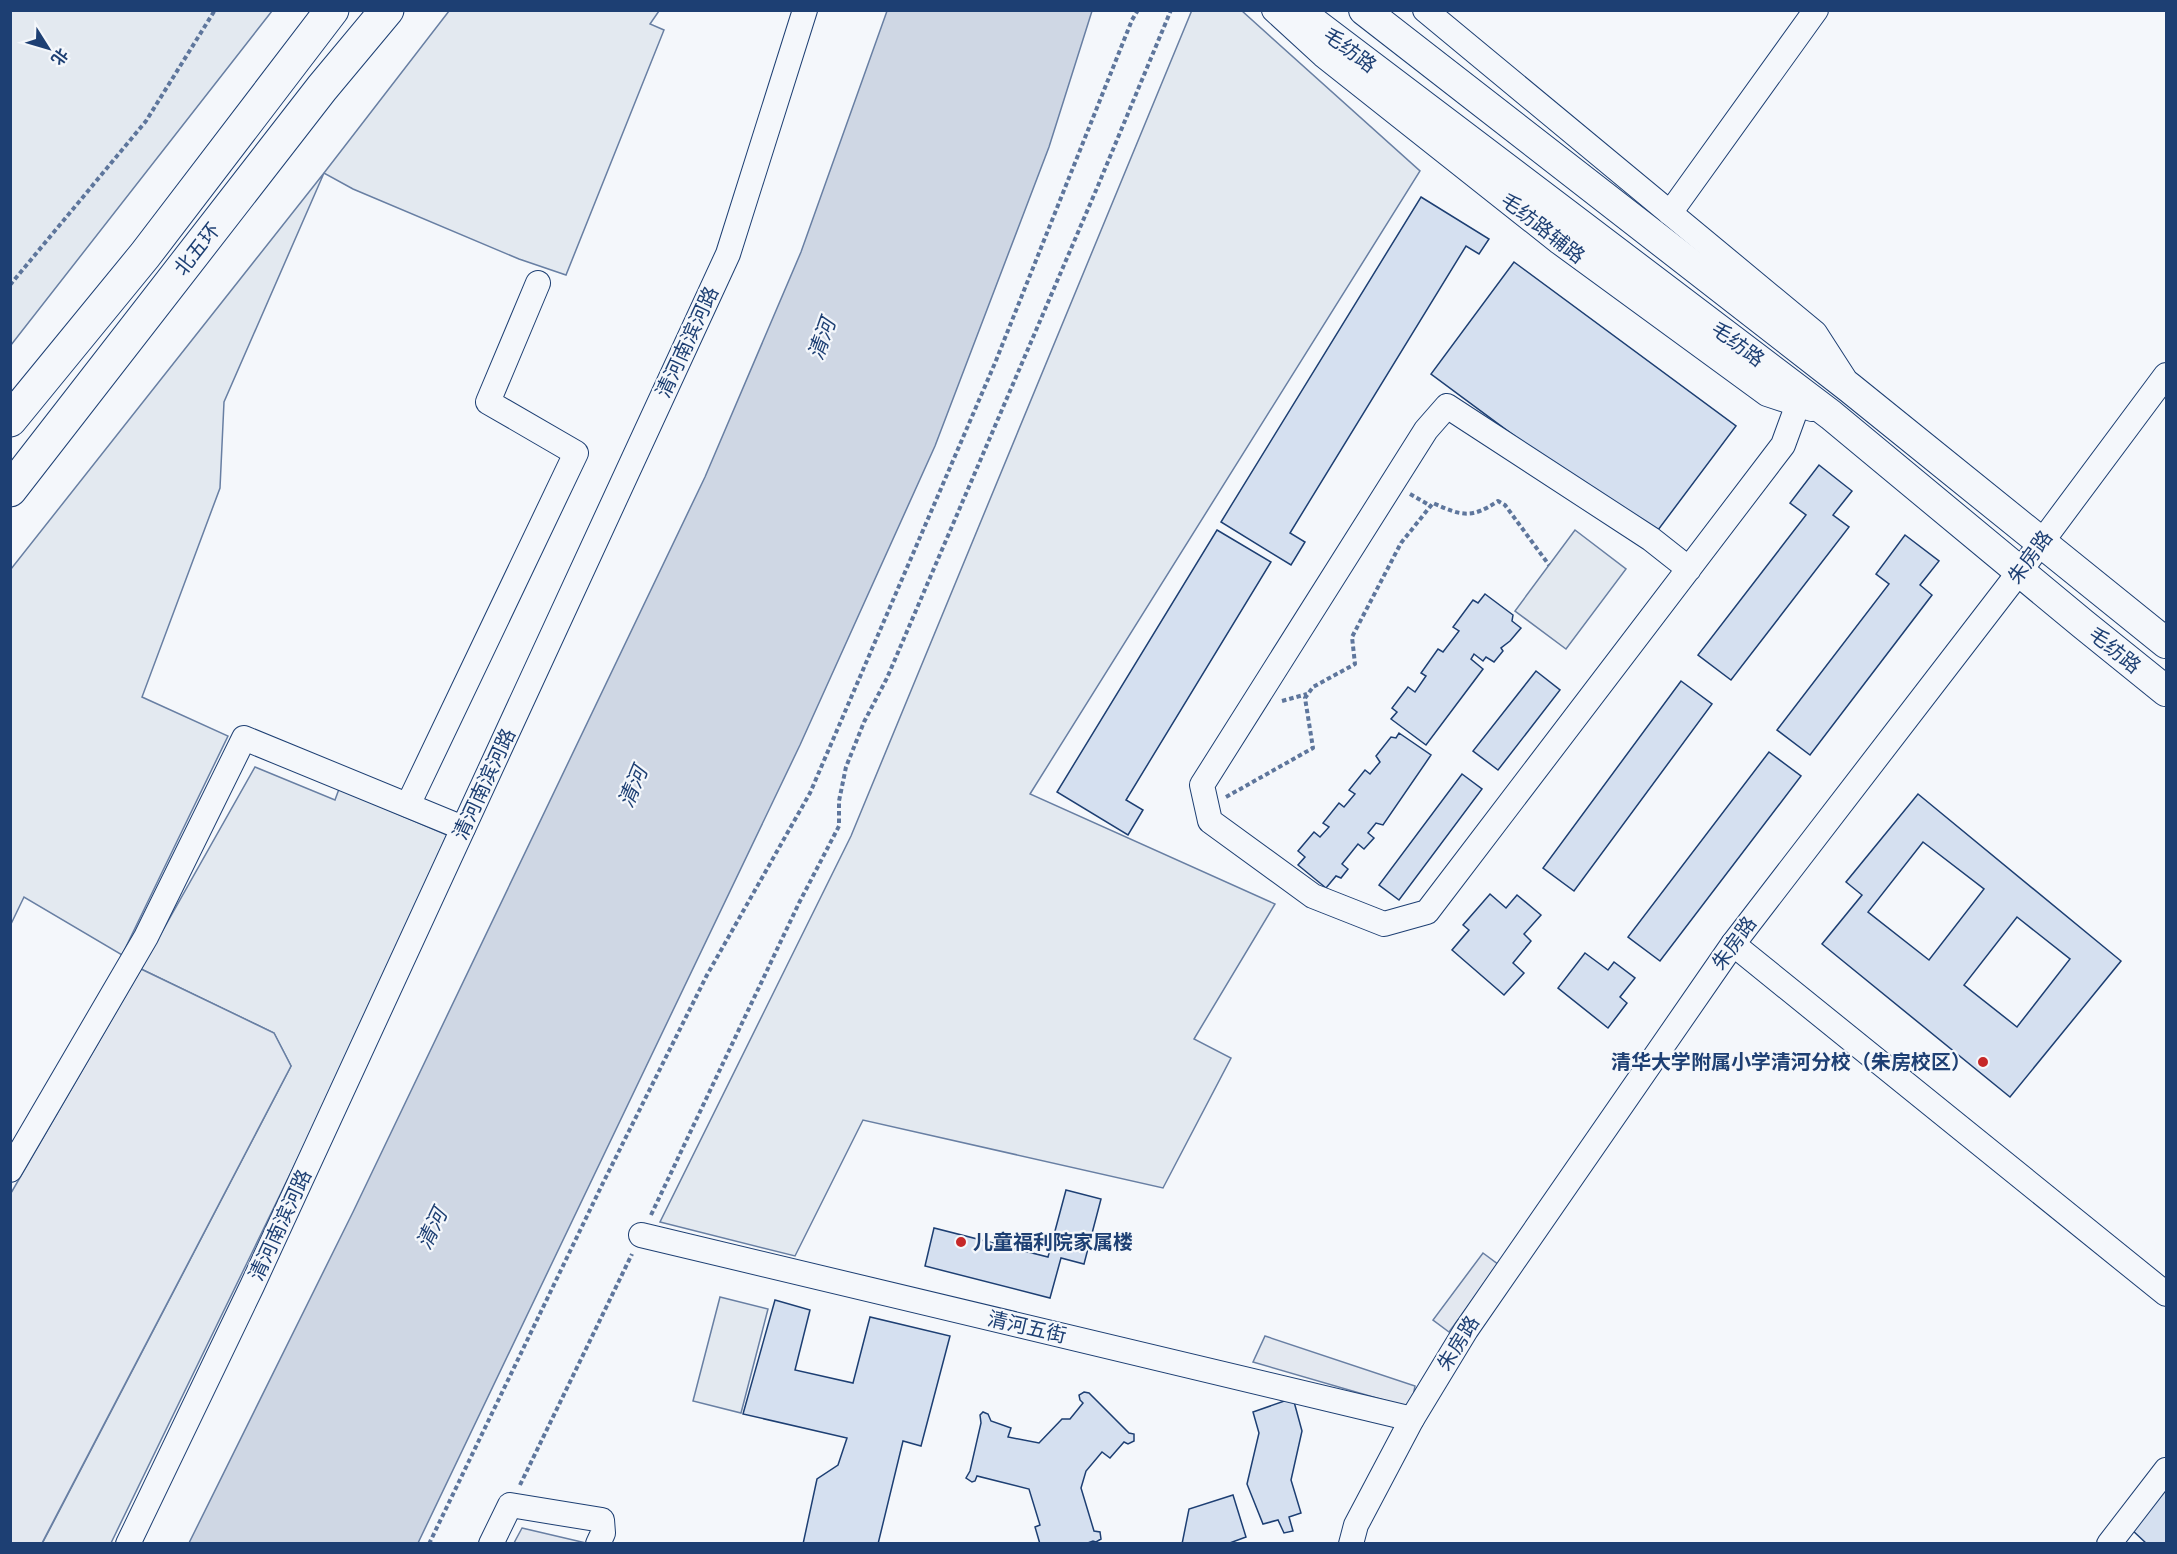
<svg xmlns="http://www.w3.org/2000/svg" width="2177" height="1554" font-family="Spectral,'Noto Sans SC',serif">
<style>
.green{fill:#e3e9f0;stroke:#687fa3;stroke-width:1.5}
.parking{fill:#e3e8f0;stroke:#687fa3;stroke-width:1.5}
.water{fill:#cfd7e4;stroke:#687fa3;stroke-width:1.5}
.building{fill:#d5e0f0;stroke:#1d3f73;stroke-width:1.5;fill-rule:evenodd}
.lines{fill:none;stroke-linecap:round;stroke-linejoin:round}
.minor-casing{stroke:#1d3f73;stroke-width:26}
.major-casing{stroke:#1d3f73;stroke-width:32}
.highway-casing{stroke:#1d3f73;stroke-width:35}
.path{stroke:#5e769c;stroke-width:4;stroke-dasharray:4.5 3;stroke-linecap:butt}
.minor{stroke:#f4f7fb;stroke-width:24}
.major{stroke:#f4f7fb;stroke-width:30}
.highway{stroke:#f4f7fb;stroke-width:33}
.poi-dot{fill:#c62828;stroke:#f4f7fb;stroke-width:2}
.labels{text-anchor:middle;stroke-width:4.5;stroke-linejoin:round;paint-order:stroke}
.street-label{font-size:20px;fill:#1d3f73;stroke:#f4f7fb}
.poi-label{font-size:20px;font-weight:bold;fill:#1d3f73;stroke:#f4f7fb;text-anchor:end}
.water-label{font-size:21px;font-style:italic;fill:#1d3f73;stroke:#f4f7fb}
</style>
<rect width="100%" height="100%" fill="#f4f7fb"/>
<!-- green -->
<g class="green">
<path d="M1192 10 1242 11 1420 171 1030 794 1275 904 1194 1039 1231 1058 1163 1188 863 1120 795 1256 660 1222 851 836Z"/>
<path d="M10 11H272L11 345H10Z"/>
<path d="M449 11H659L650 24 664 30 566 275 519 259 353 189 324 173 224 402 220 488 142 697 228 736 122 955 24 897 11 924V569L324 173Z"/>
<path d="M1575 530 1626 569 1566 649 1515 611Z"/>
<path d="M255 767 335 800 339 789 447 835 329 1094 111 1543 42 1544 291 1066 274 1033 141 969Z"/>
<path d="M720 1297 768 1309 741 1413 693 1401Z"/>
</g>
<!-- parking -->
<g class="parking">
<path d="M141 969 274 1033 291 1066 42 1543 11 1544V1193Z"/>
<path d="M1483 1253 1499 1265 1449 1332 1433 1320Z"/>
<path d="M1265 1336 1415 1386 1411 1408 1253 1362Z"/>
<path d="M522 1528 586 1543H514Z"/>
</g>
<!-- water -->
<path class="water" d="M887 11H1092L1049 147 935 446 800 745 418 1543H189L353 1212 705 477 801 252Z"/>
<!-- building -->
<g class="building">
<path d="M1421 197 1489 239 1479 254 1466 246 1290 533 1305 542 1291 565 1221 522Z"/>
<path d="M1514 262 1736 426 1652 538 1431 374Z"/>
<path d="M1819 465 1852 491 1833 515 1849 527 1731 680 1698 655 1806 515 1790 503Z"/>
<path d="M1217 530 1271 562 1126 800 1143 810 1128 835 1057 792Z"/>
<path d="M1905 535 1939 561 1920 585 1932 595 1810 755 1777 730 1889 584 1876 574Z"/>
<path d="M1485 594 1513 615 1512 621 1521 628 1510 641 1501 648 1503 651 1494 662 1486 657 1483 661 1474 654 1471 659 1483 669 1426 745 1391 719 1397 712 1392 708 1408 687 1415 692 1426 676 1421 673 1438 649 1443 652 1459 631 1453 627 1473 600 1478 603Z"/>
<path d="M1536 671 1560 690 1498 770 1473 751Z"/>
<path d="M1681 681 1712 704 1574 891 1543 868Z"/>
<path d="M1399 733 1431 755 1383 825 1376 823 1368 833 1374 838 1364 849 1358 844 1342 864 1348 869 1341 878 1336 876 1326 888 1298 865 1305 857 1298 851 1314 832 1320 837 1329 827 1323 823 1339 803 1344 807 1355 794 1349 790 1365 770 1370 774 1380 762 1376 756 1391 737 1396 738Z"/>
<path d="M1769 752 1801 776 1660 961 1628 937Z"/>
<path d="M1462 774 1482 789 1399 900 1379 885Z"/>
<path d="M1918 794 2121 961 2010 1097 1822 944 1862 895 1846 882ZM1923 842 1984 889 1929 960 1868 912ZM2017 917 2070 959 2017 1027 1964 985Z"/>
<path d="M1490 894 1506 908 1517 895 1541 915 1524 934 1531 941 1513 963 1524 973 1504 995 1452 950 1469 930 1463 925Z"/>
<path d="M1585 953 1608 970 1614 962 1635 978 1620 997 1627 1003 1608 1028 1558 988Z"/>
<path d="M1066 1190 1101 1199 1084 1264 1061 1258 1050 1298 925 1266 934 1228 1048 1257Z"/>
<path d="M775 1300 810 1310 795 1370 853 1383 870 1317 950 1336 921 1446 903 1441 878 1544H803L817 1479 838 1465 847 1438 743 1414Z"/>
<path d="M1084 1392 1089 1393 1129 1433 1134 1434V1441L1128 1444 1124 1442 1110 1458 1102 1452 1086 1471 1081 1488 1094 1531 1100 1532 1101 1539 1096 1542 1093 1541 1085 1544H1040L1035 1527 1040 1525 1029 1489 977 1476 975 1481 972 1482 966 1478 970 1471 981 1423 980 1415 983 1412 988 1414 991 1421 1011 1428 1008 1437 1039 1443 1062 1419H1070L1083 1403 1080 1400 1079 1395Z"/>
<path d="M1293 1398 1302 1431 1291 1480 1301 1513 1289 1517 1293 1531 1284 1533 1278 1520 1263 1524 1247 1484 1259 1433 1253 1412Z"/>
<path d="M2166 1486V1544H2147L2131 1529Z"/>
<path d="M1233 1495 1246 1537 1227 1544H1182L1189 1509Z"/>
</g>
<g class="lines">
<defs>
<g id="minor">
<path d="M1274 10 1323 55 1559 242 1767 394 1812 409"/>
<path d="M1425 10 1815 333 1844 378"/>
<path d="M1670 213 1816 10"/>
<path d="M1689 569 1651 539 1447 406 1426 430 1202 785 1210 821 1313 896 1384 924 1427 912 1783 445 1798 404"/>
<path d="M408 805 576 453 488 402 538 283"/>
<path d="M1733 944 2166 1294"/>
<path d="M10 1170 146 937 244 738 463 828"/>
<path d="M641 1235 1412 1419"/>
<path d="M128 1544 252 1286 728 254 805 10"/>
<path d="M491 1544 510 1505 602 1520 603 1533 598 1544"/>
<path d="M1351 1544 1356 1525 1412 1419 1466 1330 1733 944 2020 571 2166 375"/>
<path d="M2109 1544 2166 1470"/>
</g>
<g id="major">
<path d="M1297 10 1831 415 2083 624 2166 691"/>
<path d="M1364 10 1850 388 2166 643"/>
</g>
<g id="highway">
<path d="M10 420 145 255 332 10"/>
<path d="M10 490 322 88 387 10"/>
</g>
</defs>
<!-- minor casing -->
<use href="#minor" class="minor-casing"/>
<!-- major casing -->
<use href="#major" class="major-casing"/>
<!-- highway casing -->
<use href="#highway" class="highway-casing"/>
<!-- path -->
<g class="path">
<path d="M10 285 146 121 215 10"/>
<path d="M1410 494 1431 506"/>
<path d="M1282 701 1307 694"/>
<path d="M1226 797 1313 748 1305 698 1313 687 1355 664 1352 637 1401 543 1433 503C1462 516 1471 519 1498 501L1505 505 1549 565"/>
<path d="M651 1215 799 903 839 826V801L846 767 864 722 887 678 1097 188 1171 10"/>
<path d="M520 1485 632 1254"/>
<path d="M429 1544 601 1187 707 975 810 793 995 363 1132 20 1138 10"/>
</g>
<!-- minor -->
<use href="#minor" class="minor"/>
<!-- major -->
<use href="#major" class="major"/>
<!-- highway -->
<use href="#highway" class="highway"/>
</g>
<!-- markers -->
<g class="poi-dot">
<circle cx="1983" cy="1062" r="6"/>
<circle cx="961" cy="1242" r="6"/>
</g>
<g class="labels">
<!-- street labels -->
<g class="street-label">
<text transform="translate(1350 50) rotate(37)" y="7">毛纺路</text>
<text transform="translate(1543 228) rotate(38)" y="7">毛纺路辅路</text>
<text transform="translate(197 249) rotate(-52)" y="7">北五环</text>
<text transform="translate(687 342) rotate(-65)" y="7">清河南滨河路</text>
<text transform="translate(1738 344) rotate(37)" y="7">毛纺路</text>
<text transform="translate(2030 557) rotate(-54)" y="7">朱房路</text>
<text transform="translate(2115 650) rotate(39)" y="7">毛纺路</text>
<text transform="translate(484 784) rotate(-65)" y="7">清河南滨河路</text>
<text transform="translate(1734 943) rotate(-54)" y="7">朱房路</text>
<text transform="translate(280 1225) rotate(-65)" y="7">清河南滨河路</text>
<text transform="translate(1027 1327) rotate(13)" y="7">清河五街</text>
<text transform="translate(1458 1343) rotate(-58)" y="7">朱房路</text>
</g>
<!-- poi labels -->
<g class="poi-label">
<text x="1971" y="1069">清华大学附属小学清河分校（朱房校区）</text>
<text x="973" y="1249" text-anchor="start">儿童福利院家属楼</text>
</g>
<!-- water labels -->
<g class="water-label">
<text transform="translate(822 339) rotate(-70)" y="7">清河</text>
<text transform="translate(633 787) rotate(-67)" y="7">清河</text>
<text transform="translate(432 1229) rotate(-64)" y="7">清河</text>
</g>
</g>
<!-- border -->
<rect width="2177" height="1554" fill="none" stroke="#1d3f73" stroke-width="24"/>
<!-- north arrow -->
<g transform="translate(48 48) rotate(127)" stroke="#f4f7fb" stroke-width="4.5" paint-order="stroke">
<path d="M0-4.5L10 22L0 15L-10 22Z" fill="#1d3f73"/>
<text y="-9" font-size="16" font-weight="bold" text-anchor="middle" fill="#1d3f73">北</text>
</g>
</svg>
